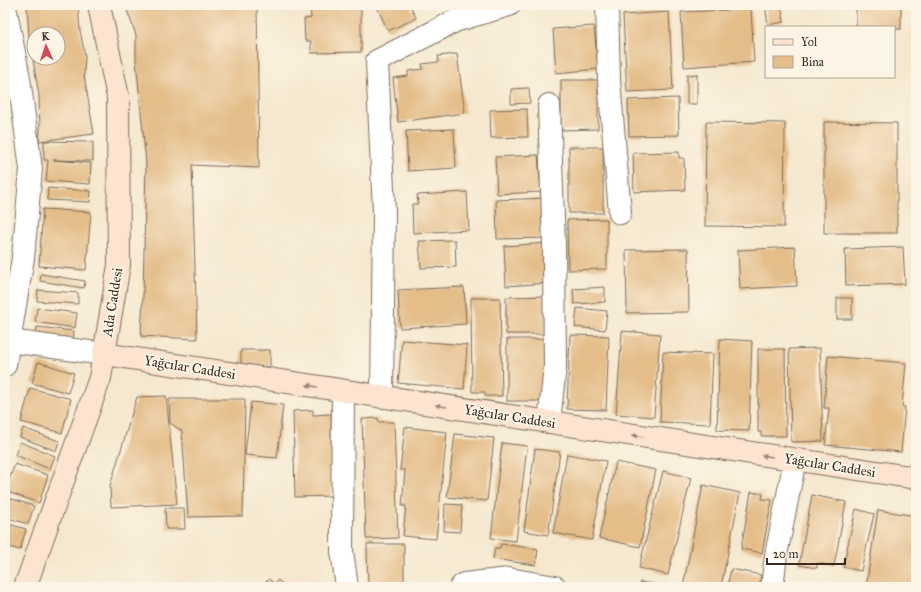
<svg xmlns="http://www.w3.org/2000/svg" width="921" height="592" font-family="'IM FELL Great Primer',serif">
<style>
.building{fill:#e4bd89;fill-rule:evenodd}
.lines{fill:none;stroke-linecap:round;stroke-linejoin:round}
.street-casing{stroke:#7c6c5c;stroke-width:24}
.secondary-casing{stroke:#7c6c5c;stroke-width:24}
.street{stroke:#fff;stroke-width:22}
.secondary{stroke:#fde4d1;stroke-width:22}
.oneway{fill:#9c8778}
.labels{text-anchor:middle;stroke-width:4;stroke-linejoin:round;paint-order:stroke}
.street-label{font-size:14px;fill:#3b2a1e;stroke:#fcf5e5}
</style>
<rect width="100%" height="100%" fill="#fcf5e5"/>
<filter id="ink" filterUnits="userSpaceOnUse"><feTurbulence type="fractalNoise" baseFrequency=".025" numOctaves="2"/><feDisplacementMap in="SourceGraphic" scale="8" xChannelSelector="R" yChannelSelector="G"/><feConvolveMatrix kernelMatrix="1 2 1 2 8 2 1 2 1" color-interpolation-filters="sRGB"/></filter>
<filter id="wash" filterUnits="userSpaceOnUse"><feTurbulence type="fractalNoise" baseFrequency=".012" numOctaves="4" result="noise"/><feDisplacementMap in="SourceGraphic" scale="16" xChannelSelector="R" yChannelSelector="G"/><feGaussianBlur stdDeviation="0.9" result="paint"/><feColorMatrix in="noise" values="0 0 0 0 0 0 0 0 0 0 0 0 0 0 0 0 0 1.4 0 .05"/><feComposite in="paint" operator="in"/></filter>
<g filter="url(#wash)">
<rect width="100%" height="100%" fill="#f5e8cf"/>
<g id="blocks">
<!-- building -->
<g class="building">
<path d="M27 5H78L80 31 85 55 84 75 94 134 39 141 40 130 39 95 29 36ZM34 34H58V58H34Z"/>
<path d="M127 5H257L259 168 192 165 197 339 141 336 143 296 146 163 136 60V35L127 10Z"/>
<path d="M310 5H361V52L311 53V41H305L304 19 311 18Z"/>
<path d="M376 5H410L416 18 388 31Z"/>
<path d="M765 5H781L784 22 768 25Z"/>
<path d="M856 5H901V29H894V27H856Z"/>
<path d="M751 9 754 62 684 67 681 12Z"/>
<path d="M669 12 673 90 627 92 623 15Z"/>
<path d="M594 26 598 69 556 73 553 29Z"/>
<path d="M457 54 465 113 398 122 393 78 408 76V71L423 69 422 64 439 62 438 56Z"/>
<path d="M697 74V104H687V75Z"/>
<path d="M561 80H598V129L561 130Z"/>
<path d="M529 88 530 103 511 104V89Z"/>
<path d="M678 98 679 135 629 136 628 100Z"/>
<path d="M527 109 528 137 491 138 490 110Z"/>
<path d="M706 122 785 123 784 227 705 226Z"/>
<path d="M824 122 897 123V233H824Z"/>
<path d="M454 129 456 168 408 171 406 131Z"/>
<path d="M44 141 93 142V161L53 160 91 163 90 184 46 181 48 160H44Z"/>
<rect x="569" y="147" width="34" height="66"/>
<path d="M679 152V158H684L685 190 634 192 633 153Z"/>
<path d="M538 155 541 192 497 194 495 157Z"/>
<path d="M48 188 91 191 90 202 47 200Z"/>
<path d="M467 192 469 230 413 233 412 204H418L417 195Z"/>
<path d="M548 198 549 238 497 239 496 200Z"/>
<path d="M43 209 91 212 86 270 39 266Z"/>
<path d="M607 219V269L568 270 567 220Z"/>
<path d="M455 240 456 267 421 268 419 241Z"/>
<path d="M547 243 550 283 506 286 504 246Z"/>
<path d="M795 247 797 286 740 289 738 250Z"/>
<path d="M903 247 905 284 846 286 845 249Z"/>
<path d="M688 249 689 312 627 313 626 250Z"/>
<path d="M41 274 85 281 84 288 40 281Z"/>
<path d="M464 287 466 324 400 328 398 290Z"/>
<path d="M605 287V302L574 304 573 289Z"/>
<path d="M38 290 78 293V304L37 301Z"/>
<path d="M548 296 549 334H506V297Z"/>
<path d="M471 298H500L502 396H485V392H472Z"/>
<rect x="837" y="298" width="15" height="21"/>
<path d="M37 308 77 313 75 328 35 322Z"/>
<path d="M577 308 607 311 605 330 575 327Z"/>
<path d="M37 327 74 331 73 347 35 343Z"/>
<path d="M622 331 660 334 654 417 616 414Z"/>
<path d="M570 335 609 336 606 410 567 409Z"/>
<rect x="507" y="339" width="42" height="62"/>
<path d="M720 339 752 341 749 431 717 430Z"/>
<path d="M402 340 467 345 464 389 398 383Z"/>
<path d="M820 348 823 441 791 442 789 349Z"/>
<path d="M758 349H785L786 436H761V432H758Z"/>
<rect x="241" y="350" width="29" height="17"/>
<path d="M663 352 713 354 710 424 660 422Z"/>
<path d="M828 356 906 363 902 407H905L901 452 825 445 829 408H824Z"/>
<path d="M38 362 74 373 68 393 32 383Z"/>
<path d="M30 388 71 399 62 433 21 422Z"/>
<path d="M166 396 177 504 111 507 110 486 137 397Z"/>
<path d="M169 399H245L243 516 188 517 182 431 170 423Z"/>
<path d="M251 402 283 405 277 458 245 455Z"/>
<path d="M313 410V415L331 414 332 496 295 497 293 411Z"/>
<path d="M378 418 379 422H394L398 538 366 539 362 419Z"/>
<path d="M405 427 447 432 436 539 403 536 406 506H402L405 470H400Z"/>
<path d="M23 428 59 441 56 451 20 437Z"/>
<path d="M455 434 494 438 487 501 447 497Z"/>
<path d="M20 442 55 456 50 469 15 455Z"/>
<path d="M502 443 527 446 516 541 491 538Z"/>
<path d="M535 449 560 452 548 535 524 531Z"/>
<path d="M567 454 606 461 592 540 553 533Z"/>
<path d="M616 462 656 470 640 547 599 538Z"/>
<path d="M15 464 48 475 39 503 5 491Z"/>
<path d="M663 471 691 478 668 575 639 568Z"/>
<path d="M703 485 740 493 721 587H683Z"/>
<path d="M751 492 763 494 762 499 772 500 762 553 741 549Z"/>
<path d="M812 495 846 502 834 566 817 563V568L799 565Z"/>
<path d="M9 498 34 506 28 524 5 517V512Z"/>
<path d="M445 504 462 505 460 532 444 531Z"/>
<path d="M165 508H184L185 529H166Z"/>
<path d="M856 509 874 514 861 571 843 567Z"/>
<path d="M878 510 916 516V587H866Z"/>
<path d="M5 523 26 529 20 550 5 546Z"/>
<path d="M367 544H404V585H384V587H368Z"/>
<path d="M501 544 538 549 536 565 493 559 495 548H500Z"/>
<path d="M731 569 761 575 759 587H727Z"/>
<path d="M269 579 274 584 278 580 286 587H261Z"/>
<path d="M640 582 665 586V587H639Z"/>
</g>
</g>
</g>
<g filter="url(#ink)">
<use href="#blocks" fill-opacity="0" stroke="#7c6c5c" stroke-width="1"/>
<g class="lines">
<defs>
<g id="street">
<path d="M607 5 609 80 620 213"/>
<path d="M5 7 19 78 31 169 23 258 5 365"/>
<path d="M549 105 554 246 555 367 549 422"/>
<path d="M10 341 104 354"/>
<path d="M343 391 342 551 347 587"/>
<path d="M382 397 384 211 377 61 455 21 509 5"/>
<path d="M461 587 464 584 509 579 555 587"/>
<path d="M772 587 776 555 795 460"/>
</g>
<g id="secondary">
<path d="M104 354 916 478"/>
<path d="M25 587 100 378 119 265 118 97 99 5"/>
</g>
</defs>
<!-- street casing -->
<use href="#street" class="street-casing"/>
<!-- secondary casing -->
<use href="#secondary" class="secondary-casing"/>
<!-- street -->
<use href="#street" class="street"/>
<!-- secondary -->
<use href="#secondary" class="secondary"/>
</g>
<!-- one-way arrows -->
<defs><path id="oneway-solid" d="M-6-.8H1V-3.2L6.5 0L1 3.2V.8H-6Z"/></defs>
<g class="oneway">
<use href="#oneway-solid" transform="translate(312 386) rotate(-171)"/>
<use href="#oneway-solid" transform="translate(441 406) rotate(-171)"/>
<use href="#oneway-solid" transform="translate(638 436) rotate(-171)"/>
<use href="#oneway-solid" transform="translate(767 456) rotate(-171)"/>
</g>
</g>
<g class="labels">
<!-- street labels -->
<g class="street-label">
<text transform="translate(112 302) rotate(-81)" y="5">Ada Caddesi</text>
<text transform="translate(190 367) rotate(9)" y="5">Yağcılar Caddesi</text>
<text transform="translate(510 416) rotate(9)" y="5">Yağcılar Caddesi</text>
<text transform="translate(830 465) rotate(9)" y="5">Yağcılar Caddesi</text>
</g>
</g>
<!-- margin -->
<rect width="921" height="592" fill="none" stroke="#fcf5e5" stroke-width="20"/>
<!-- legend -->
<rect x="765" y="26" width="130" height="52" fill="#fcf5e5" stroke="#afa495"/>
<rect x="773" y="39" width="20" height="6" fill="#fde4d1" stroke="#afa495"/>
<text x="801" y="46" font-size="12" fill="#3b2a1e">Yol</text>
<rect x="773" y="56" width="20" height="12" fill="#e4bd89" stroke="#afa495"/>
<text x="801" y="66" font-size="12" fill="#3b2a1e">Bina</text>
<!-- north arrow -->
<g transform="translate(46 46) rotate(357)"><circle r="19" fill="#fcf5e5" stroke="#afa495"/>
<path d="M0-3L7 15L0 10L-7 15Z" fill="#d1495b"/>
<text y="-6" font-size="11" font-weight="bold" text-anchor="middle" fill="#3b2a1e">K</text>
</g>
<!-- scale -->
<path d="M767 558v6h78v-6" fill="none" stroke="#3b2a1e" stroke-width="2"/>
<text x="773" y="558" font-size="12" fill="#3b2a1e" stroke="#fcf5e5" stroke-width="3" paint-order="stroke">20 m</text>
</svg>
